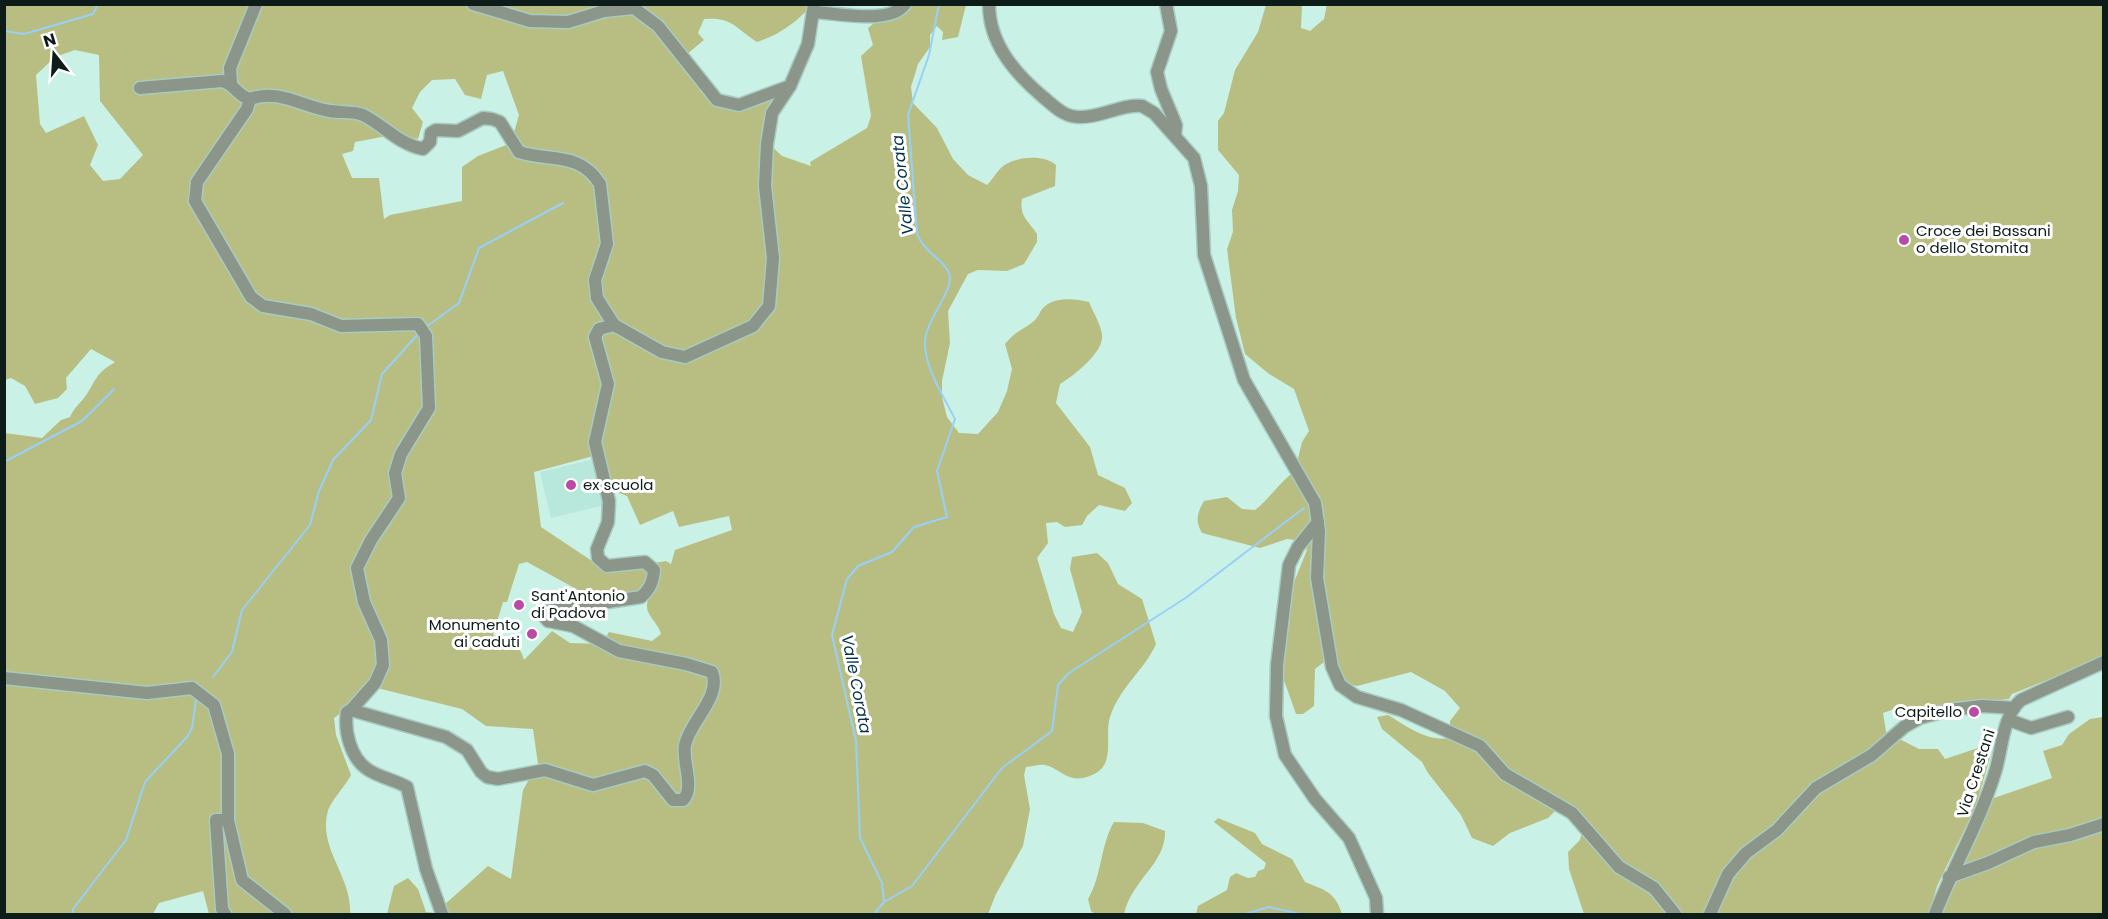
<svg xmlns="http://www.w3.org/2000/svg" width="2108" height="919" font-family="Poppins,sans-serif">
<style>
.built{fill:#b8e8db}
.green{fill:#b8be82;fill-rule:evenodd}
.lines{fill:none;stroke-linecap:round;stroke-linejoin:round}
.stream{stroke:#97d0f9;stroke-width:2}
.minor-casing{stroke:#a8cbc1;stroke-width:15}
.minor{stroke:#8b958a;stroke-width:12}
.poi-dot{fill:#ba4aa6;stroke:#fff;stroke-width:2}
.labels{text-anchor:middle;stroke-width:6;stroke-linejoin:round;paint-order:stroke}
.poi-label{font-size:15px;fill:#0d1c18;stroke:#fff;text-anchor:start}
.street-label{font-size:15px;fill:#0d1c18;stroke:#fff}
.water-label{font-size:16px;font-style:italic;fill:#02324c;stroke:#fff}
</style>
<rect width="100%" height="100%" fill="#caf1e6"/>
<!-- built -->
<path class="built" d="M594 459 605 505 551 518 540 472Z"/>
<!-- green -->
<g class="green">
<path d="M1327 4 2103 5V658L2012 694 2009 699 1952 705 1914 716 1903 706 1883 713 1886 732 1919 749H1938L1945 759 1978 748 1992 750 1976 806 1937 886 1929 914H1584L1569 869 1568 852 1580 840 1583 827 1559 807 1548 818 1510 833 1493 846 1472 838 1461 815 1428 773 1422 762 1382 729 1377 717 1388 715C1408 727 1427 742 1451 738L1450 721 1460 708 1445 691 1411 672 1357 686 1343 683 1328 663 1324 662 1315 669 1314 706 1303 714H1296L1280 669 1286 602 1307 550 1302 541 1287 539 1260 548 1202 533C1195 521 1197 513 1204 501L1227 497 1242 509 1255 510C1270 498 1279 483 1295 471L1302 442 1309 431 1294 389 1269 374 1245 354 1236 318 1227 249 1233 232 1232 210 1238 191 1239 175 1218 150V121L1224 113 1235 70 1258 32 1266 5H1302L1301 28 1310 31 1324 19Z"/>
<path d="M5 5H812C797 22 779 35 757 42 735 28 733 17 704 19L698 33 704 40 681 59 713 101 775 97 764 139 782 156 811 166 810 162 867 128 871 116 861 56 873 45 868 28 896 5H966L958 37 942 40 943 32 937 26 930 35V47L918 64 911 87 913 103 937 128 953 159 968 175 987 185C992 180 997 171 1002 167 1016 156 1044 154 1056 165L1055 186 1022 199C1019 216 1028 220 1037 234V242L1024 264 1007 271 978 270 968 274 948 311 950 343 942 381V397L947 417 959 433 978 434 998 412 1007 391 1012 369 1005 344C1016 330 1024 330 1035 320 1039 316 1040 311 1043 308 1055 296 1075 299 1089 302 1093 312 1100 323 1102 334 1105 352 1073 376 1060 384L1056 403 1090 447 1098 475 1125 488 1132 503 1125 511 1099 505 1087 516 1082 525 1065 527 1057 522 1046 523 1048 543 1037 558 1054 614 1061 628 1073 632 1082 612 1070 569 1072 557 1097 553 1108 563 1118 584 1142 599 1156 644C1144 671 1121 685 1110 717 1103 739 1120 770 1083 778 1066 781 1059 768 1045 765 1040 764 1032 767 1026 767L1024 775 1030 809 1023 846 996 894 988 914H387L394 886 408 878 418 889 426 912 435 913 488 866 511 879 523 790 538 764 533 729 486 726 462 709 377 688 334 718 336 735 351 775C346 785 331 801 328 811 317 847 353 878 350 914H209L203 891 159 903 153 914H5V433L42 438 61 420 70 417C75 406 81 403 87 394 98 376 96 374 115 362L91 349 66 378 67 389 58 398 35 404 25 386 11 378 5 380ZM75 50 99 55 100 101 143 155 120 179 103 181 90 165 98 145 84 116 46 133 40 124 36 75 55 57ZM503 71 519 115 511 143 478 156 462 167V201L390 215 384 219 379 178H352L342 154 353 151 355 142 387 136 418 139 423 122 412 108 420 92 432 80 455 79 465 95 481 99 487 75ZM597 455 602 486 627 496 640 525 673 511 679 527 729 516 732 530 675 550 671 564 666 561 654 563 650 574 639 566 607 571 541 527 534 472ZM527 562 580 591 612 599 650 597C640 612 657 620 661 634L652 641 609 632 602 644 570 643 552 631 524 660C519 641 509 643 493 635L503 602H507L519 564Z"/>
<path d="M2103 717V914H1941L1991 799 2052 778 2043 751 2062 745 2069 734 2090 719Z"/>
<path d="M1218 818 1255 833 1262 844 1292 859 1305 882C1324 890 1335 891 1342 914H1196L1198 906 1227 890 1230 877 1236 873 1248 878 1255 877 1258 871 1264 869 1266 863 1214 822Z"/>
<path d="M1114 822 1143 823 1165 831C1166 864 1132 879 1124 914H1095L1091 911 1088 899C1102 876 1100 846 1114 822Z"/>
</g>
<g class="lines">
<!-- stream -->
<g class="stream">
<path d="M4 31 24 34 93 14 98 4"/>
<path d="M426 327 459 303 479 248 563 203"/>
<path d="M4 462 82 421 114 389"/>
<path d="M213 677 232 652 242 610 310 525 319 491 333 460 371 420 382 374 419 333"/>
<path d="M884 902 912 886 1002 768 1052 731 1058 685 1069 673 1187 597 1304 508"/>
<path d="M73 914V909L126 840 145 782 187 737 192 728 196 700"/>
<path d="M874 914 884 902 882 883 860 838 856 741 832 635 847 579 858 566 892 552 914 527 947 517 937 471 955 419C944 397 927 372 925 346 923 321 956 290 949 273 943 259 924 252 917 234L908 115 929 55 939 4"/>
<path d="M1245 914 1269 907 1300 914"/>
</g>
<defs>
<g id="minor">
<path d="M473 4 530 21 568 22 604 11 634 8 658 26 717 100 739 105 790 86 808 44 814 4"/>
<path d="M989 4C989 44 1015 73 1043 97 1054 106 1064 117 1079 117 1100 118 1121 104 1142 106L1154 113 1194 158 1201 186 1204 255 1244 380 1315 503 1319 531 1317 578 1332 667 1340 685 1357 697 1401 710 1480 746 1505 774 1572 813 1619 867 1654 888 1675 914"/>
<path d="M1166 4 1171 31 1157 72 1161 89 1176 125 1175 135"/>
<path d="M814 12C837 13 891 25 905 4"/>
<path d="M231 83 230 68 256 4"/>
<path d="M140 88 222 81C235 84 237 96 250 99"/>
<path d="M250 99 247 109 197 182 195 201 251 297 263 306 311 314 341 326 418 324 426 336 429 408 401 454 395 473 399 498 371 540 357 568 364 602 381 640 383 665 375 683 351 710"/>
<path d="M250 99C278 88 303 107 330 111 340 113 354 111 363 115 385 126 398 144 423 149L430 142 431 133 436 130 458 131 483 118 492 119 500 122 519 152C550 162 579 151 600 184L607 244 595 280 597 298 614 325"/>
<path d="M614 325 662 352 685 357 753 326 769 306 773 258 765 186 767 144 772 113 790 86"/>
<path d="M1318 522 1298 547 1289 565 1277 665 1276 716 1285 755 1315 799 1349 838 1376 898 1377 914"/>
<path d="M4 678 147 693 192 688 214 705 228 754V820"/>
<path d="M2009 720 2031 728 2068 717"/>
<path d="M1949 877 1988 863 2034 842 2070 835 2104 824"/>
<path d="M225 914 222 909 216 820H228L242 880 285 914"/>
<path d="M442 914 426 869 407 787C395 780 378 777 367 769 350 757 344 730 347 712L351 710 446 737 467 750 481 772 487 777 498 779 545 770 593 785 645 771 653 775 673 800H683C695 788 682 762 685 745 690 721 722 697 712 672L686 664 619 651 573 626 548 621 544 616 548 611 641 597C650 589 653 582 654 570L645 562 607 566 598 558 597 549 608 522 609 501 595 442 608 384 595 337 599 329 614 325"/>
<path d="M1710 914 1728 874 1746 853 1777 830 1816 788 1872 755 1904 727 1920 718 1949 710 1982 706 2014 708"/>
<path d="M1935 914C1954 865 1981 820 1996 769 2002 748 2003 715 2021 700L2104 662"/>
</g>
</defs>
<!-- minor casing -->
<use href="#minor" class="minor-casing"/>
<!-- minor -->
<use href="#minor" class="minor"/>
</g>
<!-- markers -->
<g class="poi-dot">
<circle cx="1904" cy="240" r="6"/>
<circle cx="571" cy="485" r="6"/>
<circle cx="519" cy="605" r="6"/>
<circle cx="532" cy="634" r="6"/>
<circle cx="1974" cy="712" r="6"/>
</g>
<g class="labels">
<!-- poi labels -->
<g class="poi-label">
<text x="1916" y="236">Croce dei Bassani<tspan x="1916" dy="17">o dello Stomita</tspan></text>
<text x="583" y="490">ex scuola</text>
<text x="531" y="601">Sant'Antonio<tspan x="531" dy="17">di Padova</tspan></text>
<text x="520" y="630" text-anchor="end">Monumento<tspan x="520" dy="17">ai caduti</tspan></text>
<text x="1962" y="717" text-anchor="end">Capitello</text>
</g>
<!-- street labels -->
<g class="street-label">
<text transform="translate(1976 773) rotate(-72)" y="5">Via Crestani</text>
</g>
<!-- water labels -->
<g class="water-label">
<text transform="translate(902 185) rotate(-96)" y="6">Valle Corata</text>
<text transform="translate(857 684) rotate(79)" y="6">Valle Corata</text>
</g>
</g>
<!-- border -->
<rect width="2108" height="919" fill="none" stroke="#0d1c18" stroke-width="12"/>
<!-- north arrow -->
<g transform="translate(54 54) rotate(343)" stroke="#ffffff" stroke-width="4.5" paint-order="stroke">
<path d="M0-4.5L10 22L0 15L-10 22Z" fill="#0d1c18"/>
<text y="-9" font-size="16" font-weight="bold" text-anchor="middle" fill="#0d1c18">N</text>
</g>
</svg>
